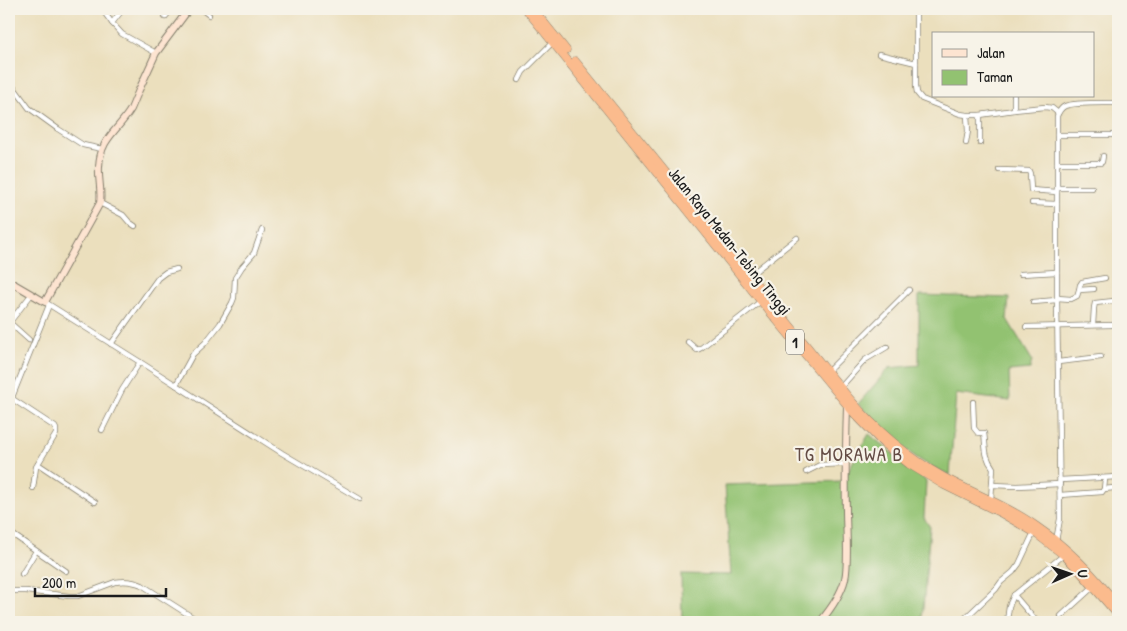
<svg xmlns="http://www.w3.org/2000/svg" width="1127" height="631" font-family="'Patrick Hand',sans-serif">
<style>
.green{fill:#92c271;stroke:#576f46}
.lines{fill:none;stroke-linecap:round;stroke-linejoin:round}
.street-casing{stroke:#847e6c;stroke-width:6}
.secondary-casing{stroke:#847e6c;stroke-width:8}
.highway-casing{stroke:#847e6c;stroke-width:9}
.street{stroke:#fff;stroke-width:4.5}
.secondary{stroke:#fde4d1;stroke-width:6}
.highway{stroke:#fbbb8d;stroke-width:8}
.labels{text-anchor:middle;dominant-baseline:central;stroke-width:4.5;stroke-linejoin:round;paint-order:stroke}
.shield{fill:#f7f3e8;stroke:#5e5c59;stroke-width:1}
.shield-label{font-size:15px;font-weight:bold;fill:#1c1c1c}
.street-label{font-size:16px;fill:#1c1c1c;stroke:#f7f3e8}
.quarter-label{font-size:19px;letter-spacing:1px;fill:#644c45;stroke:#f7f3e8}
</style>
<rect width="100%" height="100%" fill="#f7f3e8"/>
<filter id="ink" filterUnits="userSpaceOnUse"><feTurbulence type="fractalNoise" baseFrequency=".02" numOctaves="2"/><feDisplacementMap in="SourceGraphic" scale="10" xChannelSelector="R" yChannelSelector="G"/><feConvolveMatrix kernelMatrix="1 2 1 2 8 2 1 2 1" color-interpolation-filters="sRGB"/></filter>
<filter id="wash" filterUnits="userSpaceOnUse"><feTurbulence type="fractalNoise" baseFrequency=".0096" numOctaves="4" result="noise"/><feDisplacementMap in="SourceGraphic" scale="20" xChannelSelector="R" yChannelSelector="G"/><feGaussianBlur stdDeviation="1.12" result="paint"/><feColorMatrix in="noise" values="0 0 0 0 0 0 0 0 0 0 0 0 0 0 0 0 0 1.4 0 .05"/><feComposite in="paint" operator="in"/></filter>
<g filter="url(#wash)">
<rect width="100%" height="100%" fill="#ebdfbd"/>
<g class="green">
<path d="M 919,295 L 1009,298 L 1007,319 L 1032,360 L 1030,369 L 1009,371 L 1010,401 L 956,394 L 950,475 C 942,471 933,468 925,463 C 900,448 878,425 858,404 L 889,368 L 919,365 Z"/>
<polygon points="869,434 926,481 924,518 930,527 922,620 917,620 917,622 682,622 681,574 731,575 725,485 842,481"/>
</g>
</g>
<g filter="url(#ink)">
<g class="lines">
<g class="street-casing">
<g id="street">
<polyline points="103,9 104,12 112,23"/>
<polyline points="123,9 112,23 122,34 156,53"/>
<polyline points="201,9 209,15"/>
<polyline points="916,9 916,86 917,93 922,99 960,114 967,115 980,115 1014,110 1045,107 1052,108 1058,113"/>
<polyline points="165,17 172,9"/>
<polyline points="879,54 916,63"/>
<polyline points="519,80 523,72 553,42"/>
<polyline points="15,89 29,108 58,129 83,145 102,149"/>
<polyline points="1014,96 1014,110"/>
<polyline points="980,115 980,143"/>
<polyline points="1057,135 1118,135"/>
<polyline points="966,143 968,131 967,115"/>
<polyline points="1057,163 1100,163 1102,162 1103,156"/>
<polyline points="999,170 1029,171 1030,174 1031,190 1057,192"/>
<polyline points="1057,188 1092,188"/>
<polyline points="100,203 123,215 129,222 135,226"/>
<polyline points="1032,203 1057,204"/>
<polyline points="1021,274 1057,272"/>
<polyline points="749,276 797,238"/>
<polyline points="1079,290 1080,285 1082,282 1105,278"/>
<polyline points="1057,298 1071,299 1077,296 1079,290 1094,289"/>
<polyline points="45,302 140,362 282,453 360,499"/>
<polyline points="1033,302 1057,300"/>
<polyline points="9,322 29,340"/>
<polyline points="9,323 31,295"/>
<polyline points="1093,325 1094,308 1095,303 1114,301"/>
<polyline points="1026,327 1112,325"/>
<polyline points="688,342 697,350 701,348 761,301"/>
<polyline points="111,344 158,278 166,272 177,269"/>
<polyline points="1058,362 1101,357"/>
<polyline points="827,372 909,290"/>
<polyline points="176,385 193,354 205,343 220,324 232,303 234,298 235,278 242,267 254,253 262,230"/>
<polyline points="840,388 865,360 887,347"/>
<polyline points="11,398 55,427 56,429 56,434 36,467 33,488"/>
<path d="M 973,402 L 974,428 L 978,433 L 984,433 C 986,447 984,456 993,468 L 991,500"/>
<polyline points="9,405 49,305"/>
<polyline points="102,430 122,390 140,362"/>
<polyline points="38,464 95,502"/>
<polyline points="806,472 820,465 845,464"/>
<polyline points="1060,480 1118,477"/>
<polyline points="992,485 1017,486 1060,484"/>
<polyline points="1104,489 1114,488"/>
<polyline points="1060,495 1102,492 1104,489 1105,479"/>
<polyline points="9,532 66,571"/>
<path d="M 1056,541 L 1060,519 L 1057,300 L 1057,116 C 1059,111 1061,108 1065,106 C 1074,102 1106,103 1118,103"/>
<polyline points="22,574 36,551"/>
<path d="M 9,591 L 26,591 L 69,596 L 78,596 L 115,582 C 126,580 133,581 142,585 L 200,622"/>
<polyline points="1014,595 1037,622"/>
<polyline points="1061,616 1094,586"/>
<polyline points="961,622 996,589 1001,582 1013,572 1019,564 1034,532"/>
<polyline points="1007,622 1009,606 1014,595 1065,554"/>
<polyline points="1115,622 1118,620"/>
</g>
</g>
<g class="secondary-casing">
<g id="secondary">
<path d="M 9,281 L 45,302 L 100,203 C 102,191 98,179 99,167 C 100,138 118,131 131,109 L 139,90 L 156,53 L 189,9"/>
<path d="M 820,622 C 830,610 841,595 845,579 C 849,561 846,530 846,510 C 845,475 846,441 847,406"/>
</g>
</g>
<g class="highway-casing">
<g id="highway">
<polyline points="526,9 761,301 854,413 884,444 909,464 944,485 1003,514 1034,532 1064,555 1078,569 1118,615"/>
<polyline points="533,9 566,50"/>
<path d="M 575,61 L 848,397 C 875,429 906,456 943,477 C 974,494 1008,506 1037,527 C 1068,548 1095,576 1118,606"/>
</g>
</g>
<use href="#street" class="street"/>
<use href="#secondary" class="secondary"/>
<use href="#highway" class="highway"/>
</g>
</g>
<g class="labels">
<rect class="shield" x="786" y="329.5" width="18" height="25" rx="4"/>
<g class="shield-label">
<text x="795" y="342">1</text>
</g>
<g class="street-label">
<text transform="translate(730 241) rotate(51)">Jalan Raya Medan-Tebing Tinggi</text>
</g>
<g class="quarter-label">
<text x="849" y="454">TG MORAWA B</text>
</g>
</g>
<rect width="1127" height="631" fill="none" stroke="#f7f3e8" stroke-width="30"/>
<rect x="932" y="32" width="162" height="65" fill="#f7f3e8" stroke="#9f9d96"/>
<rect x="942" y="49" width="25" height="8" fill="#fde4d1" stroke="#9f9d96"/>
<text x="977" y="58" font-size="15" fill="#1c1c1c">Jalan</text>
<rect x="942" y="70" width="25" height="15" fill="#92c271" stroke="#9f9d96"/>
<text x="977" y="82" font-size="15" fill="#1c1c1c">Taman</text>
<g transform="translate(1070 574) rotate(88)" stroke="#f7f3e8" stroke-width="4" paint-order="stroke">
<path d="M0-4L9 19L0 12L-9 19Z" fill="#1c1c1c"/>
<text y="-8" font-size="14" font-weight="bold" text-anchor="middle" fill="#1c1c1c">U</text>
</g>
<path d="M35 588v8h131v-8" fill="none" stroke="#1c1c1c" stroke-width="2.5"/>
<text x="42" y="588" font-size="15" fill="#1c1c1c" stroke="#f7f3e8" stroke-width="4" paint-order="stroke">200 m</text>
</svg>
